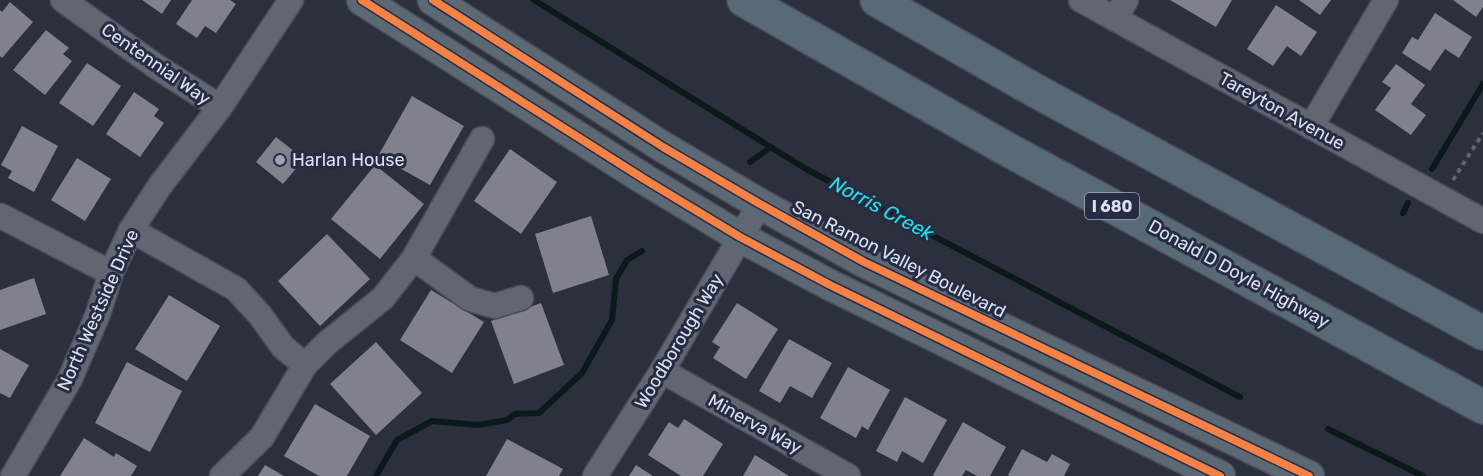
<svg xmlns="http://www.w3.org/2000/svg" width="1483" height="476" font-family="Rubik,sans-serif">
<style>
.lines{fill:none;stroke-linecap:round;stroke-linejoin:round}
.stream{stroke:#0b191a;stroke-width:6}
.building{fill:#7f828d}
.minor-casing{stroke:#494d58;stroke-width:27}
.major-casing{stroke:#494d58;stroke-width:33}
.highway-casing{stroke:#494d58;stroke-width:36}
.path{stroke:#62656d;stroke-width:4;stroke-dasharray:4.5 4.5;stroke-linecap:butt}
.minor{stroke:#626670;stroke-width:24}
.major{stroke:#5c6873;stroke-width:30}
.highway{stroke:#576a76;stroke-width:33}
.cycleway-casing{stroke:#252c43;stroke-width:11}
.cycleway{stroke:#f48246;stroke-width:8}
.poi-dot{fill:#9ea2b0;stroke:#252c43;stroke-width:2}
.labels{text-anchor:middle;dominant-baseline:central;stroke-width:6;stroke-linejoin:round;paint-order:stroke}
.shield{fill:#252c43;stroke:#a4aabb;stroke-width:1.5}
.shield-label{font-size:16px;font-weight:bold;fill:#dbe0ef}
.street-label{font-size:18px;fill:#dbe0ef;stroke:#252c43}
.poi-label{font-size:18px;fill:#dbe0ef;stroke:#252c43;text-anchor:start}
.water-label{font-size:20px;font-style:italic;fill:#2ae0e1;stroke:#252c43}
</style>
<rect width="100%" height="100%" fill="#2c303c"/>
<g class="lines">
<g class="stream">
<polyline points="534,0 806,169 1240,397"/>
<polyline points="750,162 771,147"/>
<polyline points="1432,169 1483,84"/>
<polyline points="1403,213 1408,203"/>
<polyline points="1328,429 1423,476"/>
<polyline points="376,476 397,440 432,421 478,425 507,420 515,414 539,413 582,373 612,320 616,279 627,260 642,251"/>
</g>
</g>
<g class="building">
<polygon points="142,0 171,0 162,14"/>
<polygon points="192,0 230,0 236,4 216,33 205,26 197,38 176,24"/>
<polygon points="1170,0 1232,0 1216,27"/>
<polygon points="1299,0 1331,0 1320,15"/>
<polygon points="1453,0 1483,0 1483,7 1476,17"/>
<polygon points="10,2 33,22 2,58 0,56 0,10 2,12"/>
<polygon points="1276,5 1317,32 1301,56 1287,46 1273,66 1247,49"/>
<polygon points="1435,13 1472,37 1459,58 1445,49 1430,71 1402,53 1412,37 1418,40"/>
<polygon points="46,30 69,48 63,54 72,61 45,95 13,70"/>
<polygon points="87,63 121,86 93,126 59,103"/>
<polygon points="1396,64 1425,85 1411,104 1426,115 1411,135 1375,110 1391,88 1382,82"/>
<polygon points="134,92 159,109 154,116 164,123 140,157 106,134"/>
<polygon points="412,96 464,126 430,185 378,156"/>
<polygon points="22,126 58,146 34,192 8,178 12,171 1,165"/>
<polygon points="276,137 304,159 283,184 256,162"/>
<polygon points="510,149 557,182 521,234 474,201"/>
<polygon points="77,158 111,179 85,221 51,200"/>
<polygon points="375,165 424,204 380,259 331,219"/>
<polygon points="591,216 609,275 553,293 535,234"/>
<polygon points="327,234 370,279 320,326 278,281"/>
<polygon points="34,278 46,314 0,330 0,290"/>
<polygon points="431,290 484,322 452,373 400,340"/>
<polygon points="169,295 220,326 187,381 135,349"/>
<polygon points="541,303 564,365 514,384 491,321"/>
<polygon points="737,303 778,329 746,379 713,358 720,347 712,342"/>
<polygon points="789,339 832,363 812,398 790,386 780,403 759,391"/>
<polygon points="376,342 422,393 376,435 330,384"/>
<polygon points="0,349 29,365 10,398 0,393"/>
<polygon points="127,362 182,391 150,452 95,423"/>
<polygon points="848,367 890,390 868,430 862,426 856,438 820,418"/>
<polygon points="905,397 947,420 923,463 902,451 897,462 876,451"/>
<polygon points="315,404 370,436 347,476 319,476 284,456"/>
<polygon points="684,419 723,444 703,476 681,476 648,455 669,422 678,428"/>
<polygon points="963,422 1006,447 990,476 977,476 966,470 962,476 935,476 933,475"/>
<polygon points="84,438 114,457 116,453 137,466 131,476 60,476"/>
<polygon points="507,439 563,469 559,476 486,476"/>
<polygon points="1022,449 1047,462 1052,454 1070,464 1064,476 1010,476 1008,475"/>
<polygon points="755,455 789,476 743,476"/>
<polygon points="265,465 284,476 258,476"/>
<polygon points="636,465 653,476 629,476"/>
</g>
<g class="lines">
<g class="minor-casing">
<g id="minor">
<polyline points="63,0 157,67 220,107"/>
<polyline points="1081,0 1483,221"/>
<polyline points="1115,19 1126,0"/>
<polyline points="1311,127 1386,0"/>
<polyline points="1,216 111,273"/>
<polyline points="131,230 236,289 260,315 283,347 305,365"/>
<polyline points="414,258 470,299 495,306 521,298"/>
<polyline points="662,371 848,476"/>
<polyline points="13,476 70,379 98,314 111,273 131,230 159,187 220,107 291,0"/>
<polyline points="222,476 262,437 305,365 327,343 383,298 414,258 482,139"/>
<polyline points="595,476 662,371 760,204"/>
</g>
</g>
<g class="major-casing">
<g id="major">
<polyline points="362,0 644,179 740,237 830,285 1220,476"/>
<polyline points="433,0 663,147 760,204 864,262 1309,476"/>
</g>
</g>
<g class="highway-casing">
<g id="highway">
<polyline points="744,0 1005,148 1483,407"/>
<polyline points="877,0 1036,91 1483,333"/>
</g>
</g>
<polyline class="path" points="1453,180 1483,133"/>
<use href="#minor" class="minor"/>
<use href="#major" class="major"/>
<use href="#highway" class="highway"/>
<g class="cycleway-casing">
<g id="cycleway">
<polyline points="362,0 644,179 740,237 830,285 1220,476"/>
<polyline points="433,0 663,147 760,204 864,262 1309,476"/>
</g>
</g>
<use href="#cycleway" class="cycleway"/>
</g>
<circle class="poi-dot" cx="280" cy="160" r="6"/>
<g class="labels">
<rect class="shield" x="1085" y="193" width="54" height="26" rx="4.5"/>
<g class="shield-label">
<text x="1112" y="206">I 680</text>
</g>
<g class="street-label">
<text transform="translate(156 64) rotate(35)">Centennial Way</text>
<text transform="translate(1282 111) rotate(29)">Tareyton Avenue</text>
<text transform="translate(899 259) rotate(27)">San Ramon Valley Boulevard</text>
<text transform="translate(1239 274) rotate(29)">Donald D Doyle Highway</text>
<text transform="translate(98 310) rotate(-66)">North Westside Drive</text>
<text transform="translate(679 341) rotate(-59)">Woodborough Way</text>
<text transform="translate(755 424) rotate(29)">Minerva Way</text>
</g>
<g class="poi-label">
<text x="292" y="160">Harlan House</text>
</g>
<g class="water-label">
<text transform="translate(882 208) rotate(28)">Norris Creek</text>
</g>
</g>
</svg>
